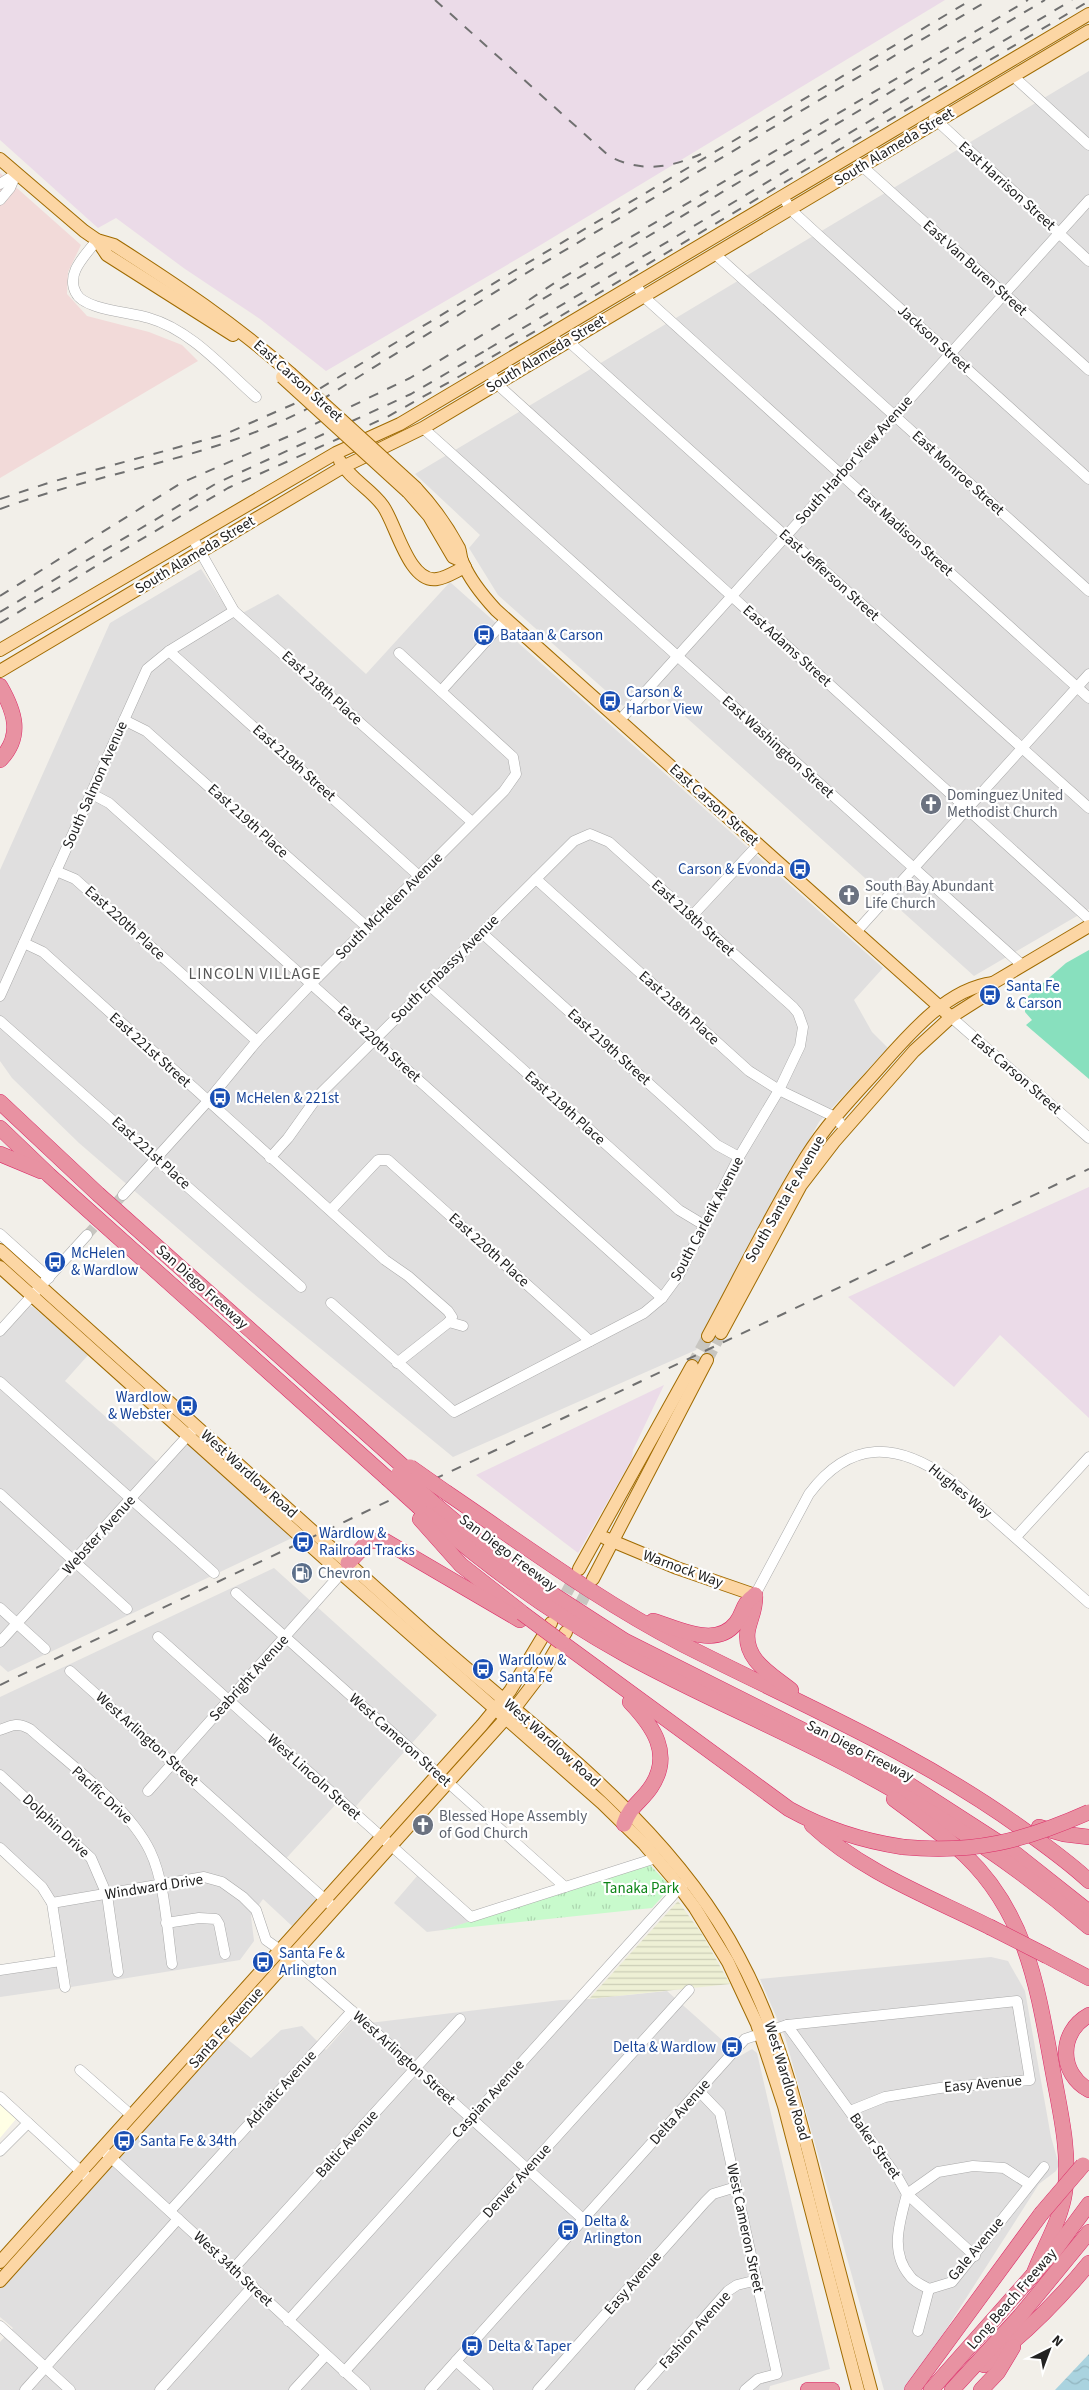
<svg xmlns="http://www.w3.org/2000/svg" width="1089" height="2390" font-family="'Source Sans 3',sans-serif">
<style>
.residential{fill:#e0dfdf}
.commercial{fill:#f2dad9}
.industrial{fill:#ebdbe8}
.education{fill:#ffffe5}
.farmland{fill:url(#farmland-rules)}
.park{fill:url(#park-tufts)}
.pitch{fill:#88e0be}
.water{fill:url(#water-waves)}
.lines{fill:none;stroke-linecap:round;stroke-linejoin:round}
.minor-tunnel{stroke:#c8c6c1;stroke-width:10;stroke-dasharray:10 5;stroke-linecap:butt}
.major-tunnel{stroke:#c8c6c1;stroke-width:12;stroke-dasharray:12 6;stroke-linecap:butt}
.minor-casing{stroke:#a9a9a9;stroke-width:11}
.major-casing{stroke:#a06b00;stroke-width:14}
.highway-casing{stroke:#dc2a67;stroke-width:16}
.minor{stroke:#fff;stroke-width:10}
.major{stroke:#fcd6a4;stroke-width:12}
.highway{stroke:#e892a2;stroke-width:15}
.rail{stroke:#707070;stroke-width:2;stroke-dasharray:10 10;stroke-linecap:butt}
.major-bridge-casing{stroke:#a06b00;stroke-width:14;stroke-linecap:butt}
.highway-bridge-casing{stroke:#dc2a67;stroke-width:16;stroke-linecap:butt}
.major-bridge{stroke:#fcd6a4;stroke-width:12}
.highway-bridge{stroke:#e892a2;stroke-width:15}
.labels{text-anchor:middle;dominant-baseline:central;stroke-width:4.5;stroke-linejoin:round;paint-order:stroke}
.street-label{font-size:15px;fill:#222;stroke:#fff}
.transit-label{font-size:15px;fill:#164399;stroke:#fff;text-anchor:start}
.worship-label{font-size:15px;fill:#5b616d;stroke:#fff;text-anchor:start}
.service-label{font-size:15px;fill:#4e5e75;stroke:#fff;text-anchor:start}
.park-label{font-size:15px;fill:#0c8416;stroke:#fff}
.neighbourhood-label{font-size:16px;letter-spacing:1px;fill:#555;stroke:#fff}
</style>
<defs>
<pattern id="farmland-rules" width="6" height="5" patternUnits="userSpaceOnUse" patternTransform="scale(1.25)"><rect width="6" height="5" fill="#eef0d5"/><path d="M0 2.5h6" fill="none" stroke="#ccceb7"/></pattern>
<pattern id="park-tufts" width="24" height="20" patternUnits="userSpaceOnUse" patternTransform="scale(1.25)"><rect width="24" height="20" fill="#c8facc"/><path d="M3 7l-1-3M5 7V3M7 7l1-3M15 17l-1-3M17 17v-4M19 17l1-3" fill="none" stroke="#acd6af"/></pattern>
<pattern id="water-waves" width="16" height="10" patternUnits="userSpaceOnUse" patternTransform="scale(1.25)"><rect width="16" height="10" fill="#aad3df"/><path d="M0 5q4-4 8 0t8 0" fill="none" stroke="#92b5bf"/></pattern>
</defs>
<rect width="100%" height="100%" fill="#f2efe9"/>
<g class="residential">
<polygon points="1089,71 1089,909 974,976 648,683 623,706 498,595 469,548 480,535 415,474"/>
<polygon points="201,569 233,618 278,594 366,674 450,582 883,968 854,1000 872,1032 888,1048 819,1122 696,1350 453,1457 248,1289 79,1143 12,1078 0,1061 0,870 110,623"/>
<polygon points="30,1306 33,1307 89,1354 65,1381 157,1462 180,1437 292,1538 8,1672 0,1665 0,1322 9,1329"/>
<polygon points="274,1568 437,1715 349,1814 337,1803 281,1864 316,1896 316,1900 292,1926 263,1899 251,1916 254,1941 240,1960 71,1987 56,1907 48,1908 43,1896 34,1885 0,1855 0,1697"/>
<polygon points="418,1875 473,1921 443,1930 427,1932 394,1903"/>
<polygon points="991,1957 1008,1961 1025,1991 1051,2137 1059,2165 1056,2171 1039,2184 917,2375 905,2390 884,2390 785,2037 760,1979"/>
<polygon points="57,1963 63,1988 0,1997 0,1972"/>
<polygon points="667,1991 740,2056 752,2049 757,2053 830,2369 770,2386 769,2390 0,2390 0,2342 13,2328 0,2317 0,2288 227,2039 251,2058 281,2030 302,2026 326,2050 354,2018 361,2024 561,2000 589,1999"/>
</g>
<polygon class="commercial" points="0,173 81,245 68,272 67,294 87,316 149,332 182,345 198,361 0,478"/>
<g class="industrial">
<polygon points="0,0 945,0 529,252 326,371 260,319 185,269 116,218 98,228 0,140"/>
<polygon points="1089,1187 1089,1418 1000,1335 954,1387 848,1297"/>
<polygon points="664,1385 633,1450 632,1459 578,1553 476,1475"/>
</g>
<polygon class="education" points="0,2105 16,2119 0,2138"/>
<polygon class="farmland" points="678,1901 702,1934 730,1984 589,1999"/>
<polygon class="park" points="649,1864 671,1887 652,1908 443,1930"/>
<polygon class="pitch" points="1089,950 1089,1079 1026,1025 1032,1020 1025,1012 1025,999 1066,963"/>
<polygon class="water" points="1089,2354 1089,2390 1055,2390"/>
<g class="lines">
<polyline class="minor-tunnel" points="87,1235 123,1195"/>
<g class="major-tunnel">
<polyline points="707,1360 721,1333"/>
<polyline points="692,1366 708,1336"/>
<polyline points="558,1609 578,1571"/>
<polyline points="573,1619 592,1581"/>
</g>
<g class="minor-casing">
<g id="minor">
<polyline points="1013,76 1089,145"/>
<polyline points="934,118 1089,261"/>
<polyline points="862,166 1089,370"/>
<polyline points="0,184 16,174"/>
<polyline points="783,196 790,209 815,232 1089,479"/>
<polyline points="0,200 10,188 16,174"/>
<path d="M 97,240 C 86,255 65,273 76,293 C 84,310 131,312 149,318 C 191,330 224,369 256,397"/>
<polyline points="715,254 1089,591"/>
<polyline points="635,283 643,296 1089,698"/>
<polyline points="568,341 1089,808"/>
<polyline points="489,370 497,384 1089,919"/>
<polyline points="423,428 1022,965"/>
<polyline points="192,537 234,611 472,822"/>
<polyline points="169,651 419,876"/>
<polyline points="441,691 506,619"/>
<polyline points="124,720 146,731 368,928"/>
<polyline points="620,720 1089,200"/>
<polyline points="92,794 109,803 662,1298"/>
<polyline points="56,871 75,879 257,1041"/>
<polyline points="536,879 749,1071 779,1090 835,1117 845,1129"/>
<polyline points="691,917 758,845"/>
<polyline points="856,932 1089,674"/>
<polyline points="482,933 717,1145 739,1157"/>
<polyline points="24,943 43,952 385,1260 408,1276 448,1311 452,1317 449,1322"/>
<polyline points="429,985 679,1210 704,1225"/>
<polyline points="0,996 147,669 169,651 234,611"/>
<polyline points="951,1017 1089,1138"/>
<polyline points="0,1021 301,1287"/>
<polyline points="270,1158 288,1138 318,1096 574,841 590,834 609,842 793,1007 798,1013 803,1027 800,1046 779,1090 739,1157 679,1275 662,1298 644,1313 454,1412 331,1303"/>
<polyline points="123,1195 207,1102 257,1041 311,984 504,791 516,774 513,757 399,653"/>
<polyline points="331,1210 378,1160 388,1160 590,1341"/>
<polyline points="0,1234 49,1278"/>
<polyline points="449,1322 463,1326"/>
<polyline points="0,1331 87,1235"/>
<polyline points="397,1363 449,1322"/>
<polyline points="0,1382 214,1573"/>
<polyline points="0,1494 127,1609"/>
<polyline points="1016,1537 1089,1457"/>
<polyline points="236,1593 565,1887"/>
<path d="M 755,1595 L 809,1494 C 850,1439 897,1442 949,1479 L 1089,1603"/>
<polyline points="0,1608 45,1649"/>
<polyline points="158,1637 471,1917 656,1858"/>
<polyline points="0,1642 193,1430"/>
<polyline points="70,1671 330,1904"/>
<path d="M 0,1730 C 12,1725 18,1722 30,1729 C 67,1762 129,1807 150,1851 C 165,1882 167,1929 172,1964"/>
<polyline points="0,1775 91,1858 107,1895 118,1972"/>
<polyline points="148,1791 345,1569"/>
<polyline points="0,1848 42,1887 52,1903 65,1987"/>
<polyline points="52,1903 204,1877 222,1882 243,1897 256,1910 266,1940 290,1957 352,2011 584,2220"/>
<polyline points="166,1923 199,1918 216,1919 219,1924 225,1954"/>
<polyline points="0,1970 61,1961"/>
<polyline points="787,2025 898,2178 907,2194 975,2256"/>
<polyline points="80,2070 131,2115"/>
<polyline points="699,2091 720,2113 777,2374 758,2379 745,2390"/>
<polyline points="0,2097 86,2176"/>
<polyline points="0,2151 28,2123"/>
<polyline points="106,2153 365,2390"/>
<polyline points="170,2211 352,2011"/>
<polyline points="234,2268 460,2019"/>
<path d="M 929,2289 C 924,2286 914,2282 910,2276 C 889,2252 900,2221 907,2194 L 938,2172 L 973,2166 L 1004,2168 L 1029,2184"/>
<polyline points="929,2289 952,2282 1044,2167"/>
<polyline points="288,2321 683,1884"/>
<polyline points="0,2326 70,2390"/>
<polyline points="918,2331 929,2289"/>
<polyline points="456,2361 488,2390"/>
<polyline points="344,2372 689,1990"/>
<polyline points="25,2390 178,2219"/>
<polyline points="160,2390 253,2286"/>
<polyline points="294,2390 326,2355"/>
<polyline points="430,2390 745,2039 787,2025 1017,2001 1030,2080 940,2088 885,2097 850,2111"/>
<polyline points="538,2390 705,2202 713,2194 736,2187"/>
<polyline points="640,2390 728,2291 737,2285 757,2280"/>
</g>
</g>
<g class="major-casing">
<g id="major">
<path d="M 0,159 L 84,231 L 97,240 L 114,245 C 175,284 235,324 290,373"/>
<polyline points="97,240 107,255 233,335"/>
<path d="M 340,461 C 350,479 371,489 383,506 C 396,524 409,584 437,579 C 446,578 456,571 465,567"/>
<path d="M 416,488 C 433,506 447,526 459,548 C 461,553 460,558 463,563 C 470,580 484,597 496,610 L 951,1017"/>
<polyline points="408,492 429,516 453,557 462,561"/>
<polyline points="0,650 336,453 400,424 1089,14"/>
<polyline points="0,671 343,467 423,428 1089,31"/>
<path d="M 0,1250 C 142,1378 284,1505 426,1633 C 537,1732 668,1822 739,1957 C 778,2029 798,2110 818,2189 C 835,2256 853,2323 871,2390"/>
<polyline points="0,1267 342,1574 602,1803 644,1844 672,1877 695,1908 728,1962 757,2024 784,2106 858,2390"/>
<polyline points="721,1333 801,1185 834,1142 914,1051 951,1017 984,996 993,983 1089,926"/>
<path d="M 708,1336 C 740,1277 770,1215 806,1157 C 824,1128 847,1103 870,1078 C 902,1043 943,989 993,983"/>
<polyline points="605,1538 677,1568 755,1595"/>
<polyline points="579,1569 692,1366"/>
<polyline points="593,1579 707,1360"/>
<polyline points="0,2262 482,1725 510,1691 551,1623"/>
<polyline points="0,2281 514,1709 543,1671 566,1632"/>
</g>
</g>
<g class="highway-casing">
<g id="highway">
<path d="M 0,686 C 15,712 23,736 0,760"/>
<polyline points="0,1102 98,1194 406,1469"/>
<polyline points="0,1128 49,1175 387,1478"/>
<polyline points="0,1154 41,1171"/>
<path d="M 447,1493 C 524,1545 599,1601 682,1644 C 798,1703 918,1753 1024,1830 C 1046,1846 1069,1862 1089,1881"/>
<polyline points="431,1501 485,1547 526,1577 625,1641 902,1780 1012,1851 1089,1912"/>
<path d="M 419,1507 C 482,1563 552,1614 626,1655 C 697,1694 772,1725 844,1763 C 932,1809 1014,1863 1089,1927"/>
<polyline points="420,1519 461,1565 521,1612"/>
<polyline points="348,1563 369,1541 385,1541 520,1620"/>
<path d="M 755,1595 C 756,1608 751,1616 748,1629 C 742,1659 771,1674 791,1690"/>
<path d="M 653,1621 C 678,1628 716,1649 736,1623 C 745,1611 741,1605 755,1595"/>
<path d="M 561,1642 L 789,1809 C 825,1829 863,1841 903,1847"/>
<path d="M 894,1799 C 918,1817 943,1834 965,1855 C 1028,1915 1038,1991 1053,2072 C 1060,2111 1070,2151 1065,2191 C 1061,2221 1043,2248 1033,2276"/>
<path d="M 624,1824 C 630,1806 641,1802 651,1787 C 673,1754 653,1726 630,1702"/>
<path d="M 812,1825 C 861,1871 930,1897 990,1927"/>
<polyline points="1039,1827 1064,1834 1089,1837"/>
<polyline points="1047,1956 1089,1978"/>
<path d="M 1089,2015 C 1058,2032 1059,2074 1089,2090"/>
<path d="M 984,2365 C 1024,2335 1058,2301 1089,2263"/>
<polyline points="808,2390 832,2390"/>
<polyline points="912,2390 1041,2214"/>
<polyline points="931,2390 1055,2250 1089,2204"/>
<polyline points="952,2390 1020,2316 1089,2232"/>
<polyline points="981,2390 998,2372 1013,2347"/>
</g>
</g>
<use href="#minor" class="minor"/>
<use href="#major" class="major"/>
<use href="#highway" class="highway"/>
<g class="rail">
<path d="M 435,0 L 609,156 C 641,173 670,168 701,154"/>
<polyline points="529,300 559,280 1028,0"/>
<polyline points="488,349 1072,0"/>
<polyline points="0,499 51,482 223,435 296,403 514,271 971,0"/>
<path d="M 0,509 C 101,472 209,459 305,410 L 518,278 L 989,0"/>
<polyline points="0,596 181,483 296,433 410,378 1045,0"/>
<polyline points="0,612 217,483 411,394 488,349"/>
<polyline points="0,623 228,488 387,417 460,376 1089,1"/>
<polyline points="0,1685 1089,1169"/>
</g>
<g class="major-bridge-casing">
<g id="major-bridge">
<polyline points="290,373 416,488"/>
<polyline points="282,377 408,492"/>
</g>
</g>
<g class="highway-bridge-casing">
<g id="highway-bridge">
<polyline points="410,1467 447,1493"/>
<polyline points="399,1473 431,1501"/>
<polyline points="387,1478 419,1507"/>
<polyline points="522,1613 561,1642"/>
<path d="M 903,1847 C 974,1854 1024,1841 1089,1812"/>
<polyline points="990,1927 1047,1956"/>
<polyline points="1041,2214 1083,2165"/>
</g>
</g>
<use href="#major-bridge" class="major-bridge"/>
<use href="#highway-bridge" class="highway-bridge"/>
</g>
<defs>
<g id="bus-disc" transform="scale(1.125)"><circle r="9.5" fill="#1a4fb4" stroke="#fff"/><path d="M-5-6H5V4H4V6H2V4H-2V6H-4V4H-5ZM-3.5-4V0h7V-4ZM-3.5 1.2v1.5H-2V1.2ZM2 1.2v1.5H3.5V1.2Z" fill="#fff"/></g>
<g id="church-disc" transform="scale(1.125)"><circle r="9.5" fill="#6b7280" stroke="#fff"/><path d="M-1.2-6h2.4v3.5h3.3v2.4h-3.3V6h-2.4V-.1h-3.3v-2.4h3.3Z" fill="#fff"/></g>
<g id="fuel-disc" transform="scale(1.125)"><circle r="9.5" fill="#5c6f8a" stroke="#fff"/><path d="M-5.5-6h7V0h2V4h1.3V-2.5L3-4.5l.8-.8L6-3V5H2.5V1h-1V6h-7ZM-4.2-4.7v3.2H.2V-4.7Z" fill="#fff"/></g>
</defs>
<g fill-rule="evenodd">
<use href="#bus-disc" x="484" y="635"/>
<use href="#bus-disc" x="610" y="701"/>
<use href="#church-disc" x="931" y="804"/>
<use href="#bus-disc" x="800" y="869"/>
<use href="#church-disc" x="849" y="895"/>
<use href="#bus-disc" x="990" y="995"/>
<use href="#bus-disc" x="220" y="1098"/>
<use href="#bus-disc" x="55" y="1262"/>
<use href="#bus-disc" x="187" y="1406"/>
<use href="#bus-disc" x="303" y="1542"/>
<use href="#fuel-disc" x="302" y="1573"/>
<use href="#bus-disc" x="483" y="1669"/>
<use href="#church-disc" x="423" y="1825"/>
<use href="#bus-disc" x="263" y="1962"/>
<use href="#bus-disc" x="732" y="2047"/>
<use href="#bus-disc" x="124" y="2141"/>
<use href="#bus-disc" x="568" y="2230"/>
<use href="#bus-disc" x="472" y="2346"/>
</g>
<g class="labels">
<g class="street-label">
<text transform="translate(894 147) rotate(-31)">South Alameda Street</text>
<text transform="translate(1007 186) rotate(42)">East Harrison Street</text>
<text transform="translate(975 268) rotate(42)">East Van Buren Street</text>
<text transform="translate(934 339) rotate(42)">Jackson Street</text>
<text transform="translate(546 354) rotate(-31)">South Alameda Street</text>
<text transform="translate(298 381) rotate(42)">East Carson Street</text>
<text transform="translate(854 460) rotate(-48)">South Harbor View Avenue</text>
<text transform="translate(958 473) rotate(42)">East Monroe Street</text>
<text transform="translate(905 532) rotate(42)">East Madison Street</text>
<text transform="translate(195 555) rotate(-31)">South Alameda Street</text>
<text transform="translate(829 575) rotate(42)">East Jefferson Street</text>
<text transform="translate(787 646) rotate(42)">East Adams Street</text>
<text transform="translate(322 688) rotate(42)">East 218th Place</text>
<text transform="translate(778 747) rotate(42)">East Washington Street</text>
<text transform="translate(294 763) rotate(42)">East 219th Street</text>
<text transform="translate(95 785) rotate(-66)">South Salmon Avenue</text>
<text transform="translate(714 805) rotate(42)">East Carson Street</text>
<text transform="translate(248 821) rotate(42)">East 219th Place</text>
<text transform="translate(389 906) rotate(-45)">South McHelen Avenue</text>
<text transform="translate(693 918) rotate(42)">East 218th Street</text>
<text transform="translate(125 923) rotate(42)">East 220th Place</text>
<text transform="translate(445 969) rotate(-45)">South Embassy Avenue</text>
<text transform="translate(679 1008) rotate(42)">East 218th Place</text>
<text transform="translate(379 1044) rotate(42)">East 220th Street</text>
<text transform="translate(609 1047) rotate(42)">East 219th Street</text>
<text transform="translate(150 1050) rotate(42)">East 221st Street</text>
<text transform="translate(1016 1074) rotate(41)">East Carson Street</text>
<text transform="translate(565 1108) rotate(42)">East 219th Place</text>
<text transform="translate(151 1153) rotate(42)">East 221st Place</text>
<text transform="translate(785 1199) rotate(-60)">South Santa Fe Avenue</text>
<text transform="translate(707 1219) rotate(-62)">South Carlerik Avenue</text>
<text transform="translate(489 1250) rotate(42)">East 220th Place</text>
<text transform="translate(202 1287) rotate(42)">San Diego Freeway</text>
<text transform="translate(249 1474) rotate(42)">West Wardlow Road</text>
<text transform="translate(960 1491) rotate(39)">Hughes Way</text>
<text transform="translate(99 1535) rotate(-48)">Webster Avenue</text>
<text transform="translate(508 1553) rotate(37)">San Diego Freeway</text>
<text transform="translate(683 1569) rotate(20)">Warnock Way</text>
<text transform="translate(249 1678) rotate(-48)">Seabright Avenue</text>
<text transform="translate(147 1739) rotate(42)">West Arlington Street</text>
<text transform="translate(400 1740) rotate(42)">West Cameron Street</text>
<text transform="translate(552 1743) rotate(42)">West Wardlow Road</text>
<text transform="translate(860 1751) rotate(27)">San Diego Freeway</text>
<text transform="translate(314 1777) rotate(42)">West Lincoln Street</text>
<text transform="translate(102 1795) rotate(43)">Pacific Drive</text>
<text transform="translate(56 1826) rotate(43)">Dolphin Drive</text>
<text transform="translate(154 1887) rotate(-9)">Windward Drive</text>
<text transform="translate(226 2028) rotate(-48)">Santa Fe Avenue</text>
<text transform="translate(404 2058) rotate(42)">West Arlington Street</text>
<text transform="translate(787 2081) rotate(73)">West Wardlow Road</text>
<text transform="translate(983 2084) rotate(-5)">Easy Avenue</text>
<text transform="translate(281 2089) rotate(-48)">Adriatic Avenue</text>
<text transform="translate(488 2099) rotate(-48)">Caspian Avenue</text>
<text transform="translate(680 2112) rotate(-48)">Delta Avenue</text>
<text transform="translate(347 2144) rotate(-48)">Baltic Avenue</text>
<text transform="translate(875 2146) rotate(55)">Baker Street</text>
<text transform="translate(517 2181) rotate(-48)">Denver Avenue</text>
<text transform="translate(745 2228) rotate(78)">West Cameron Street</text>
<text transform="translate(976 2249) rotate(-50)">Gale Avenue</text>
<text transform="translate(233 2269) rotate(43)">West 34th Street</text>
<text transform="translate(633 2283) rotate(-49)">Easy Avenue</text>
<text transform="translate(1012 2299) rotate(-49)">Long Beach Freeway</text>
<text transform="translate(695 2330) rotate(-48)">Fashion Avenue</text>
</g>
<g class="transit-label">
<text x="500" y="635">Bataan &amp; Carson</text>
<text x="626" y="692">Carson &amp;<tspan x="626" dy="17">Harbor View</tspan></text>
<text x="784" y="869" text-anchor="end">Carson &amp; Evonda</text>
<text x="1006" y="986">Santa Fe<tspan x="1006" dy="17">&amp; Carson</tspan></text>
<text x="236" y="1098">McHelen &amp; 221st</text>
<text x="71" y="1253">McHelen<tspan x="71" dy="17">&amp; Wardlow</tspan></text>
<text x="171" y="1397" text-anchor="end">Wardlow<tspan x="171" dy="17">&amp; Webster</tspan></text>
<text x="319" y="1533">Wardlow &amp;<tspan x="319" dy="17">Railroad Tracks</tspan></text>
<text x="499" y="1660">Wardlow &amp;<tspan x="499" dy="17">Santa Fe</tspan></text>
<text x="279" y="1953">Santa Fe &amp;<tspan x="279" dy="17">Arlington</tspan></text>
<text x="716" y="2047" text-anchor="end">Delta &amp; Wardlow</text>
<text x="140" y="2141">Santa Fe &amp; 34th</text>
<text x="584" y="2221">Delta &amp;<tspan x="584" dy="17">Arlington</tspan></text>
<text x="488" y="2346">Delta &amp; Taper</text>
</g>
<g class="worship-label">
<text x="947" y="795">Dominguez United<tspan x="947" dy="17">Methodist Church</tspan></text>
<text x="865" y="886">South Bay Abundant<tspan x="865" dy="17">Life Church</tspan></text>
<text x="439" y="1816">Blessed Hope Assembly<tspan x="439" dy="17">of God Church</tspan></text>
</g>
<g class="service-label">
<text x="318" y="1573">Chevron</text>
</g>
<g class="park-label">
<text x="641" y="1888">Tanaka Park</text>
</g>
<g class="neighbourhood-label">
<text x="255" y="974">LINCOLN VILLAGE</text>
</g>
</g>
<g transform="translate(1049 2350) rotate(42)" stroke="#ffffff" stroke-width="4" paint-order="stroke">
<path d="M0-4L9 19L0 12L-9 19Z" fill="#222222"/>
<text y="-8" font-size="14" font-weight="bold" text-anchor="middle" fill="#222222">N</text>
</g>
</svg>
